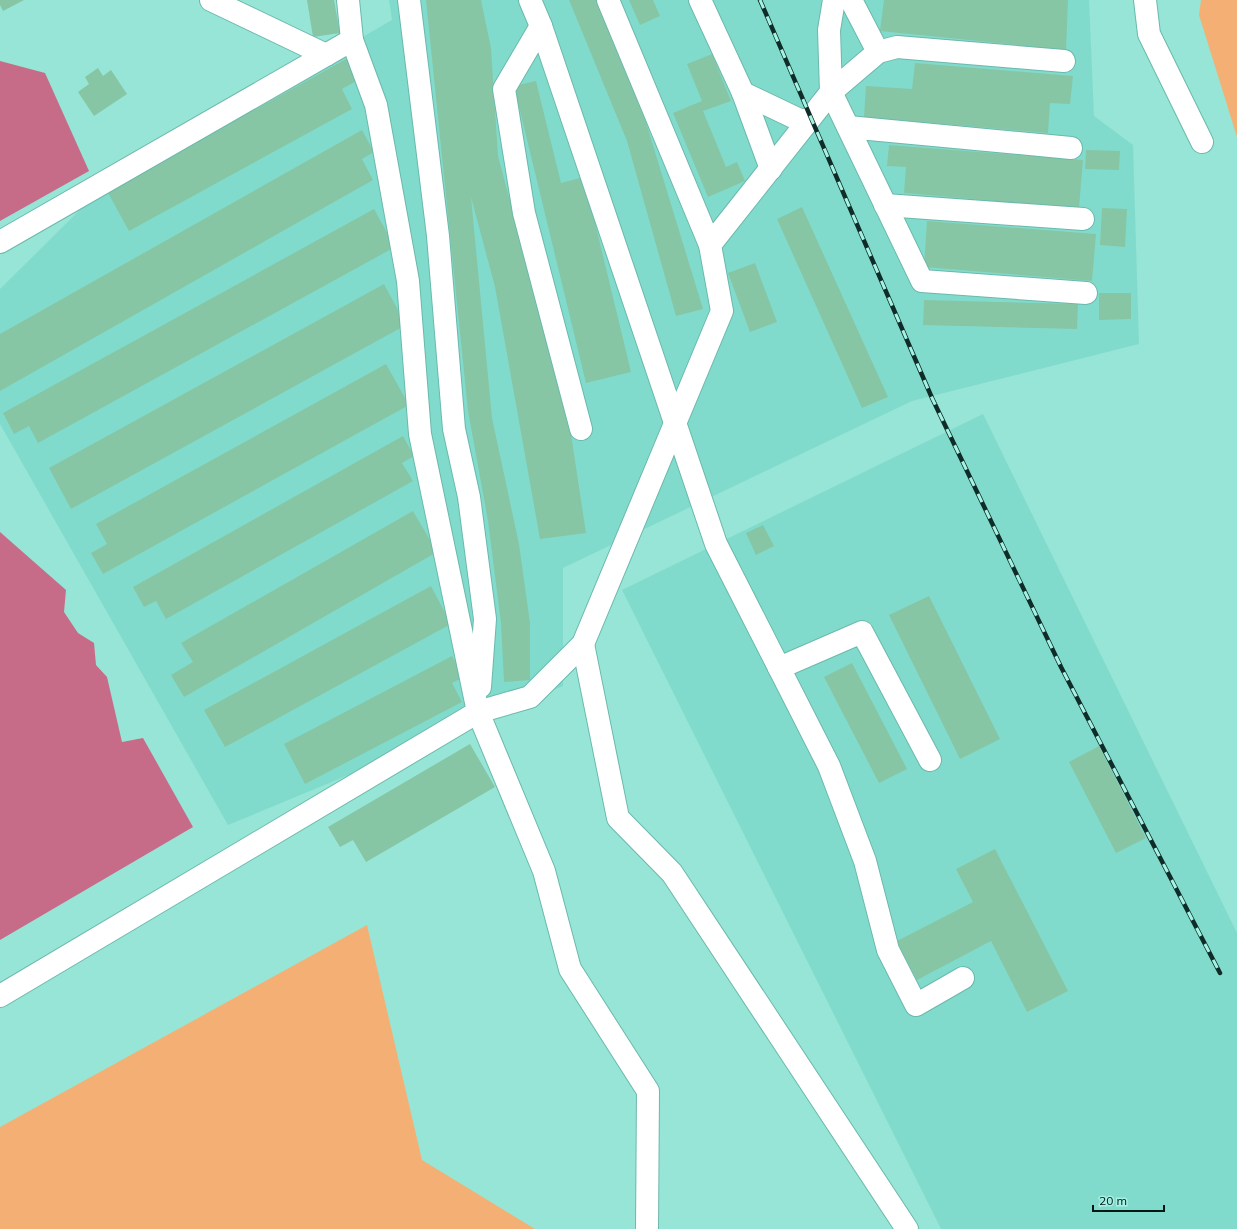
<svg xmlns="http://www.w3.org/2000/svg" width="1237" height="1229" font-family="Mulish,sans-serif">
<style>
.built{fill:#81dbcc}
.green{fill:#f4b074}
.water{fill:#c76c88}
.building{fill:#86c6a5}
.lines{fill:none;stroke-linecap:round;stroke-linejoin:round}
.minor-casing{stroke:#6bb9ac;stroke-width:24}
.minor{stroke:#fff;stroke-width:22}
.rail-casing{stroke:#102c28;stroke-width:4.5}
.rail{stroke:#a3f2e3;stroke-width:3;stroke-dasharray:9;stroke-linecap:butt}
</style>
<rect width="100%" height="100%" fill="#96e5d6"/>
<g class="built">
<polygon points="389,0 1089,0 1094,116 1133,145 1139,344 912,401 563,568 563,686 228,825 0,424 0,289 102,188 392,20"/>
<polygon points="983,414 1237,933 1237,1229 941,1229 622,590"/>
</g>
<g class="green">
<polygon points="1201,0 1237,0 1237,137 1199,15"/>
<polygon points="367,925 422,1160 535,1229 0,1229 0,1127"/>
</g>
<g class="water">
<polygon points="0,61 45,73 89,171 0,221"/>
<polygon points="0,532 66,590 64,612 78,633 94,643 96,665 107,677 122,742 143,738 193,827 0,940"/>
</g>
<g class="building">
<polygon points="0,0 24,0 3,11 0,5"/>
<polygon points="307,0 334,0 340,33 313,37"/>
<polygon points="426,0 481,0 491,48 498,156 569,421 586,533 540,539 495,287 471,197 492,418 519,544 530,623 530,680 504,682 501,623 488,521 468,411"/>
<polygon points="569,0 599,0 641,106 703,309 676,316 627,141"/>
<polygon points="629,0 653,0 660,16 640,25"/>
<polygon points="884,0 1068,0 1066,50 880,31"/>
<polygon points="712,54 731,101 703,111 726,167 737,162 745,181 708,197 673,113 702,101 687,64"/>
<polygon points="348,58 360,79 342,89 352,109 129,231 107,191"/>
<polygon points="915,63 1073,76 1070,104 1050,103 1048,133 864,117 866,86 912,89"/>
<polygon points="98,68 103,76 111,70 127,94 94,116 78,92 89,84 85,77"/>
<polygon points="536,81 561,183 584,177 631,372 586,383 514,86"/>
<polygon points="362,130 374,152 362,159 373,180 0,391 0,334"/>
<polygon points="889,145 1083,160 1079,208 904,193 906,167 887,166"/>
<polygon points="1086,150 1120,151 1119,170 1085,169"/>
<polygon points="802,207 888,397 862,408 777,219"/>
<polygon points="1102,208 1127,209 1125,247 1100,245"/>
<polygon points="374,209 395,247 38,443 29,426 14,434 3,413"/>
<polygon points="927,221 1096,234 1092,281 924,267"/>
<polygon points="755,263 777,322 750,332 728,273"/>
<polygon points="384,284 406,325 71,509 49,468"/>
<polygon points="1099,293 1131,293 1131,319 1099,320"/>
<polygon points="924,300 1078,304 1077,329 923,325"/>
<polygon points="386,364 409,405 103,574 91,553 107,544 96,524"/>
<polygon points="403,436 414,456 402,463 413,481 166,619 156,601 144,607 133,587"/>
<polygon points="413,511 437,552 184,697 171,675 193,662 181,643"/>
<polygon points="763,525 774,546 756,555 746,533"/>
<polygon points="431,586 451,624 225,747 204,710"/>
<polygon points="929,596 1000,739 960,759 889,615"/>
<polygon points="452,656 464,677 452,683 462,702 305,784 284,744"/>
<polygon points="852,663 907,769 879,783 824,677"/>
<polygon points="470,744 495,787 366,862 353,840 340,847 328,827"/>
<polygon points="1099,746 1146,838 1116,853 1069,762"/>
<polygon points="995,849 1068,991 1027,1012 991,941 917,980 897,941 973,902 956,869"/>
</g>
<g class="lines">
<g class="minor-casing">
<g id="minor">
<polyline points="211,0 326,55"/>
<polyline points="409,0 438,236 454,429 469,497 485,619 480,687"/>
<polyline points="530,0 541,26 716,544 829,766 865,861 888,950 916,1005 963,978"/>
<polyline points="608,0 710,245"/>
<polyline points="700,0 743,93 771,169"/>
<polyline points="851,0 878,52"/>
<polyline points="1145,0 1149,34 1202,142"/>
<polyline points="541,26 504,89 524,213 581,429"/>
<polyline points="1064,61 897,47 878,52 831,92 922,281 1086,293"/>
<polyline points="743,93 806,123"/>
<polyline points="848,127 1071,148"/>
<polyline points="885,205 1083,219"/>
<polyline points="0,242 352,40"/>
<polyline points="583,644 618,818 672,873 907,1229"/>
<polyline points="779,668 862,632 930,760"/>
<polyline points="0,996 478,712 420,434 408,281 376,105 352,40 348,0"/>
<polyline points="647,1229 648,1091 570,969 544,871 478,712 530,697 583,644 722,311 710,245 831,92 829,30 834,0"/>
</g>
</g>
<use href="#minor" class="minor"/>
<g class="rail-casing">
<polyline id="rail" points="760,0 932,398 1061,667 1220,973"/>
</g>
<use href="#rail" class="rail"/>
</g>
<path d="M1093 1205v6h71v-6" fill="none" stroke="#011714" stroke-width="2"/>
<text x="1099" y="1205" font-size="12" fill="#011714" stroke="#a3f2e3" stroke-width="3" paint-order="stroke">20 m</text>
</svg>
